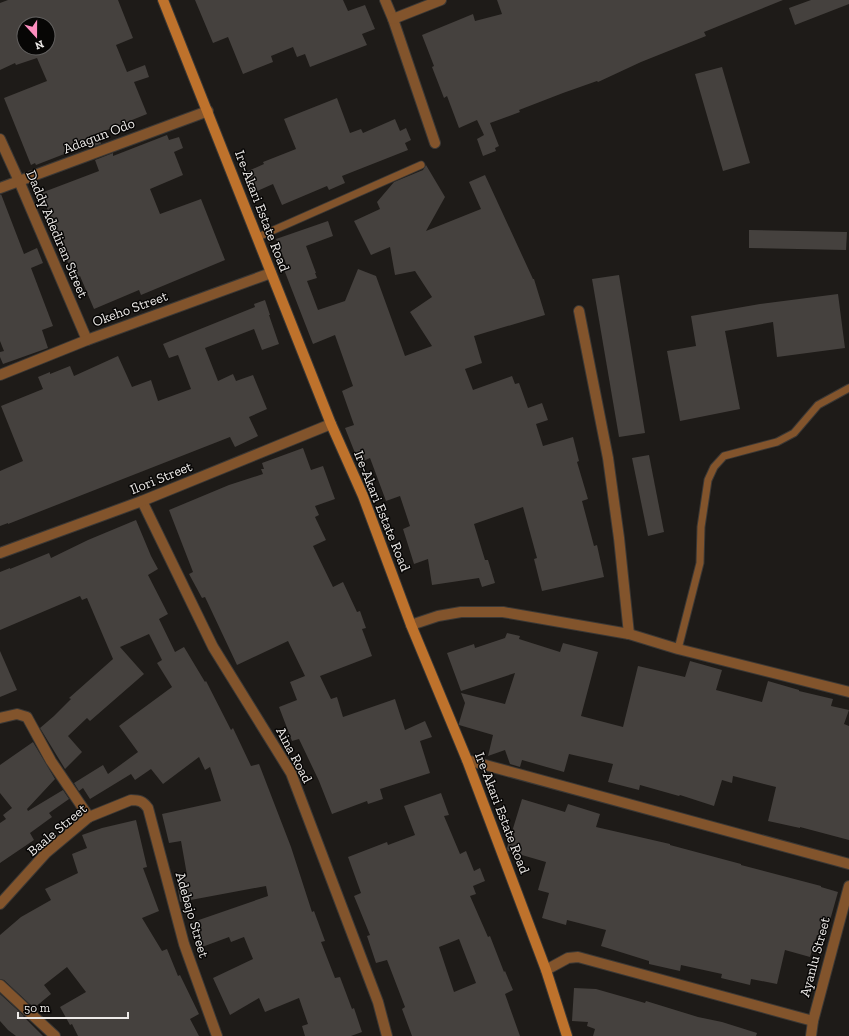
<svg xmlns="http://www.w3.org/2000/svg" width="849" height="1036" font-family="'Zilla Slab',serif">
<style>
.building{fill:#45413e;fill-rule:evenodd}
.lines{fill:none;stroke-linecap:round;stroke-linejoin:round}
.lane-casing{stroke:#3b3835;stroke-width:9}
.street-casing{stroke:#3b3835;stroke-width:12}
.secondary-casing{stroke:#3b3835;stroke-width:12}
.lane{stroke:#82542c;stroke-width:7}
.street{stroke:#82542c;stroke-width:10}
.secondary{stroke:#be722c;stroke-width:10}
.labels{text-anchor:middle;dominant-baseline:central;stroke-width:3;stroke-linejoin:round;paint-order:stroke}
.street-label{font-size:14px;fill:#edeae8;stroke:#070605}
</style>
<rect width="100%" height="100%" fill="#1e1b18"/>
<g class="building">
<path d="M 8,0 L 118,0 L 133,38 L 116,45 L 127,72 L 145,65 L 149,77 L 134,82 L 147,114 L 97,134 L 101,144 L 91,147 L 90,144 L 36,165 L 35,163 L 31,165 L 4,98 L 47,81 L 37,58 L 16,65 L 15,63 L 0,70 L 0,3 ZM 24,24 L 48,24 L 48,48 L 24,48 Z"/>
<polygon points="195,0 343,0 348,11 365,5 375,29 362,34 367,45 310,67 305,54 297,57 293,47 271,56 273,62 243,74 228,37 213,43"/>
<polygon points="497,0 783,0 704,32 706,36 641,62 598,82 597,81 563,93 519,110 520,112 490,123 499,146 495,148 496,151 483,156 477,139 484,135 477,120 459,128 447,96 444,98 432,67 434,66 422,35 473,14 475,21 502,14"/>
<polygon points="811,0 849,0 849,4 795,25 789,8"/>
<polygon points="722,67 750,163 723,171 695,74"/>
<polygon points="337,98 350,133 361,129 363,133 395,119 400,131 406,128 411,140 405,143 408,150 342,176 345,183 329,190 327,186 282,205 273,184 255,192 246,172 264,164 263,162 296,149 284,119"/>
<polygon points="167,135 169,140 179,137 183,148 174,152 183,175 150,189 160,214 201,199 225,260 141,295 139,290 94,309 80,276 74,278 41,193 99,171 95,160 113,153 113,156"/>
<polygon points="426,165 445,197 426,231 481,209 469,182 485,175 533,279 534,279 545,315 474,336 482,363 465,369 473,390 512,376 515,384 519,383 528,408 542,403 548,420 536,424 543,446 573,437 579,461 577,462 588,499 582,501 594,546 597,545 604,577 542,591 534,559 537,558 523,507 474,524 485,560 488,560 495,583 482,587 479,578 432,585 428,559 414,564 403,529 410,526 400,496 386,501 370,458 359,463 345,428 354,425 342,391 353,386 335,335 313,344 283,267 287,266 276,239 328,221 333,236 306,246 316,273 315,273 317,278 307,281 318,310 345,301 358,269 376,276 405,356 432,346 410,312 432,297 415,271 395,275 390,247 371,255 354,221 380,209 377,202 394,182 423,170"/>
<polygon points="1,194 24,254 37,248 43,263 31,268 53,326 42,330 48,348 3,364 0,357 0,352 4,351 0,341 0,195"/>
<polygon points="749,230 847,232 846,250 749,248"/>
<polygon points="619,275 645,433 619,437 592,279"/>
<polygon points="838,294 845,348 777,357 773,322 725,331 740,409 680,421 667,351 696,346 691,316 760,304"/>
<polygon points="265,300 270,315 269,315 279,344 262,350 254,329 205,348 218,381 233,374 236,381 253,375 267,409 249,417 258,436 235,447 230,437 8,524 8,523 0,526 0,471 23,461 1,406 43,389 38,377 50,372 50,374 70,366 74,376 118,356 132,387 151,380 158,401 191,389 178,355 169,358 163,344 255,307 254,304"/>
<polygon points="303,448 311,470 323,466 335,499 315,506 319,515 315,517 326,540 313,546 333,587 343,582 357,612 360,611 366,628 362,629 372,656 320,676 331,699 337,697 343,717 395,699 405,730 425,721 432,737 420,741 430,773 380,789 383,799 368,804 367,801 332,814 319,781 299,739 292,741 279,707 297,700 290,682 305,676 288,641 237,665 205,597 202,598 189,574 193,572 169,510 229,485 263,474 261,469 264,469 262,463"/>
<polygon points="649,455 664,532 648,536 632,458"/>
<polygon points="136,520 151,556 158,569 148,575 168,614 159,619 175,652 184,647 205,682 206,681 231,730 233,728 251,766 259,764 291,847 312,912 314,911 325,941 321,942 335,978 340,977 352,1009 354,1008 362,1032 351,1036 305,1036 302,1026 308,1024 299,998 265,1012 259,998 230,1015 213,978 253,959 244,937 231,942 229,937 202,947 193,922 268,896 266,886 180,902 176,877 187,875 181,841 169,843 162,814 221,801 210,767 205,770 199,757 163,784 151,769 135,780 131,774 90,799 83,788 79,791 74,783 103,765 108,774 138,752 119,726 172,687 157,663 162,660 149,634 120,647 144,674 90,721 87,718 68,736 82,752 65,769 40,728 54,716 71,699 69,698 113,659 87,598 82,600 80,596 0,630 0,572 10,568 10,569 49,553 51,558 88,540"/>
<polygon points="507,633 520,636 519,639 560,652 563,643 598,652 581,716 623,727 638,666 685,677 690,661 722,670 716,690 762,702 768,681 799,690 799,691 833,699 831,706 849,710 844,724 849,726 849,840 800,827 800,828 768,821 776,787 733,776 732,783 722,780 714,806 680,795 679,796 640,785 639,790 608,782 613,764 569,754 564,772 522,760 520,767 510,764 505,750 488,756 493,735 459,725 459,723 465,703 461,693 505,704 515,673 461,691 447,653 474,644 475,648 505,638"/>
<polygon points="0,651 17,690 0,697"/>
<polygon points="33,742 55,779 27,809 28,811 63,790 69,799 49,813 52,817 30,833 34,840 0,863 0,823 6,819 3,815 12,808 0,793 0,765"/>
<path d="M 441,793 L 449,815 L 444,816 L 460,854 L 466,851 L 474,871 L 480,868 L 485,881 L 473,886 L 476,894 L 470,896 L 488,937 L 490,936 L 504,972 L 505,971 L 513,990 L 505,994 L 520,1036 L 412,1036 L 402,1009 L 405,1007 L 387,960 L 376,963 L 367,936 L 370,935 L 354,896 L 361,893 L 348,857 L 387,842 L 388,845 L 415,835 L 404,806 ZM 459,939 L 476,983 L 454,992 L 439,947 Z"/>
<polygon points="522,799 565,812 568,804 600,814 596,827 670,844 670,845 741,864 741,865 821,886 821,887 838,892 825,938 817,935 810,957 785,950 777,984 751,979 750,985 721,978 722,974 681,965 680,971 649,964 649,961 601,946 606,930 567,920 566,925 542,918 549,893 538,890 546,862 508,851 507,848"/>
<polygon points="136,820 147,867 143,868 159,911 142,918 162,951 167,949 178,976 180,975 199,1014 190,1019 199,1036 78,1036 72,1024 70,1025 60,1007 86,992 67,967 44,985 51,994 34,1008 4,980 0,979 0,935 21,917 51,900 45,889 78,873 72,854 87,848 82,835 102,828"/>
<polygon points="574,988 596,989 645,1003 646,1001 698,1017 722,1022 757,1033 756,1036 593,1036 595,1029 587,1026 588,1022 572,1021"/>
<polygon points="0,994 24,1016 23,1016 43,1036 16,1036 8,1030 0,1021"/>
</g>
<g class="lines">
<g class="lane-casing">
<g id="lane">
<polyline points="258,237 421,165"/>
<polyline points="678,649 700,563 701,527 708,480 714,467 724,456 777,442 794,433 818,405 849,388"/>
</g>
</g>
<g class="street-casing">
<g id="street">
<polyline points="385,0 393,19 435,143"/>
<polyline points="393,19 441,0"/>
<polyline points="0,139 19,181 87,340"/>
<polyline points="0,188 208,111"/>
<polyline points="579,311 608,458 619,538 629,634"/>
<polyline points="0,375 87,340 271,273"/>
<polyline points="142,501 213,647 291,773 378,1002 387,1036"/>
<polyline points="0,553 142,501 331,424"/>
<polyline points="411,625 438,616 461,612 503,612 629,634 678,649 849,692"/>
<polyline points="0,718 17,714 27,717 51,761 89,817"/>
<polyline points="467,760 849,864"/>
<path d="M 0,904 L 46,853 L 89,817 L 131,800 C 139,800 143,801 148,808 L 184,944 L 217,1036"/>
<polyline points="546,970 568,958 578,957 813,1021"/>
<polyline points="0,985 55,1036"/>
<polyline points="811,1036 813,1021 849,886"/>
</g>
</g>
<g class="secondary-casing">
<polyline id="secondary" points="163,0 331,424 363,496 411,625 467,760 546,970 567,1036"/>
</g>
<use href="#lane" class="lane"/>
<use href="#street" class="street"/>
<use href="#secondary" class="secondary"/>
</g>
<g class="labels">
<g class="street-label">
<text transform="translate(99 136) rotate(-21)">Adagun Odo</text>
<text transform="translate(262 211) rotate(69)">Ire-Akari Estate Road</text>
<text transform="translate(57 234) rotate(67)">Daddy Adediran Street</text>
<text transform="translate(130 309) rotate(-20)">Okeho Street</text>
<text transform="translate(161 478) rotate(-22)">Ilori Street</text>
<text transform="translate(382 511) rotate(68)">Ire-Akari Estate Road</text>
<text transform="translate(294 755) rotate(62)">Aina Road</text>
<text transform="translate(502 813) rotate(69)">Ire-Akari Estate Road</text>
<text transform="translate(57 830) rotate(-40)">Baale Street</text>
<text transform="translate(192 915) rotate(74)">Adebajo Street</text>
<text transform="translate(815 957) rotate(-75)">Ayanlu Street</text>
</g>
</g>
<g transform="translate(36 36) rotate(159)"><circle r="19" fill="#070605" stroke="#636160"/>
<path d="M0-3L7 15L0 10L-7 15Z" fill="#fd8ebf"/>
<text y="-6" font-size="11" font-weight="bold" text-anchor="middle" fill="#edeae8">N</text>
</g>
<path d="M18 1012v6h110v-6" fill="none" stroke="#edeae8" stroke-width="2"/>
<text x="24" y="1012" font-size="12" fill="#edeae8" stroke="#070605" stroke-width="3" paint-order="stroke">50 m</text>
</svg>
